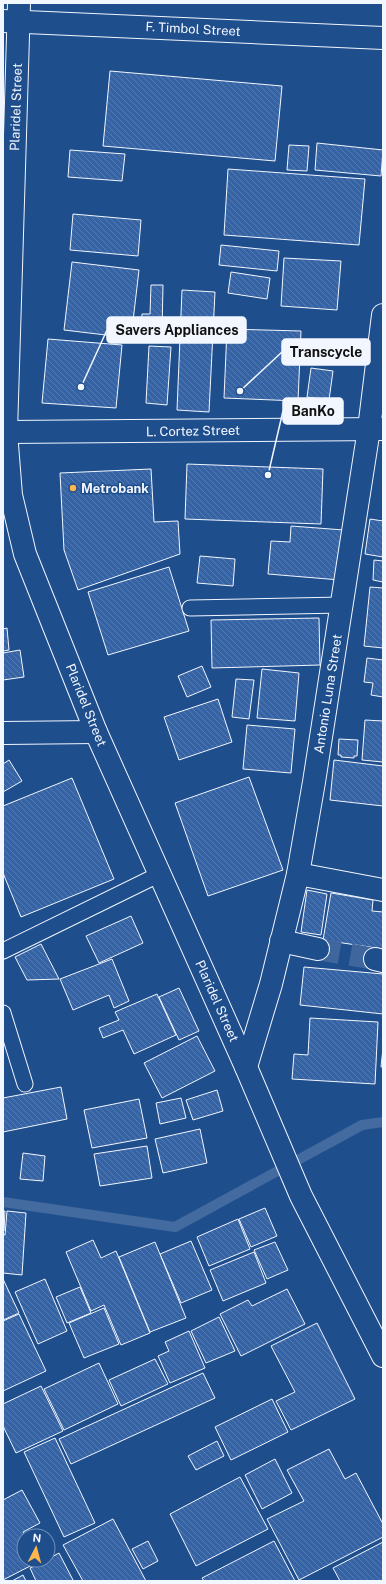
<svg xmlns="http://www.w3.org/2000/svg" width="386" height="1584" font-family="'Public Sans',sans-serif">
<style>
.lines{fill:none;stroke-linecap:round;stroke-linejoin:round}
.stream{stroke:#446ba0;stroke-width:10}
.building{fill:url(#building-back-hatch);stroke:#f2f6ff}
.street-tunnel{stroke:#3f679d;stroke-width:22;stroke-dasharray:22 11;stroke-linecap:butt}
.lane-casing{stroke:#f2f6ff;stroke-width:17}
.street-casing{stroke:#f2f6ff;stroke-width:24}
.secondary-casing{stroke:#f2f6ff;stroke-width:24}
.lane{stroke:#1f4e8c;stroke-width:15}
.street{stroke:#1f4e8c;stroke-width:22}
.secondary{stroke:#1f4e8c;stroke-width:22}
.poi-dot{fill:#ffb74d;stroke:#1f4e8c;stroke-width:1.5}
.labels{text-anchor:middle;dominant-baseline:central;stroke-width:3;stroke-linejoin:round;paint-order:stroke}
.street-label{font-size:13px;fill:#f2f6ff;stroke:#1f4e8c}
.poi-label{font-size:13px;font-weight:bold;fill:#f2f6ff;stroke:#1f4e8c;text-anchor:start}
.leader{fill:none;stroke:#f2f6ff;stroke-width:1.5}
.callout-dot{fill:#f2f6ff;stroke:#1f4e8c;stroke-width:1.5}
.callout{fill:#f2f6ff;stroke:#f2f6ff;stroke-width:1.5}
.callout-label{font-size:14px;text-anchor:middle;font-weight:bold;fill:#111}
</style>
<defs>
<pattern id="building-back-hatch" width="6" height="6" patternUnits="userSpaceOnUse"><rect width="6" height="6" fill="#3563a3"/><path d="M-1 5l2 2M0 0l6 6M5-1l2 2" fill="none" stroke="#537ab1"/></pattern>
</defs>
<rect width="100%" height="100%" fill="#1f4e8c"/>
<g class="lines">
<polyline class="stream" points="3,1202 175,1227 362,1125 383,1122"/>
</g>
<g class="building">
<polygon points="110,71 282,86 275,161 103,146"/>
<polygon points="317,143 383,150 381,176 315,170"/>
<polygon points="289,145 309,146 307,171 287,170"/>
<polygon points="70,150 125,154 122,181 68,177"/>
<polygon points="228,169 365,179 359,245 224,235"/>
<polygon points="73,214 141,220 138,256 70,250"/>
<polygon points="221,245 279,251 277,271 219,265"/>
<polygon points="284,258 341,261 337,310 281,306"/>
<polygon points="72,262 139,270 131,338 64,330"/>
<polygon points="231,272 270,278 267,299 228,293"/>
<polygon points="151,285 163,285 162,331 141,331 142,314 150,314"/>
<polygon points="182,290 215,292 209,412 177,410"/>
<polygon points="227,329 301,331 298,401 224,398"/>
<polygon points="48,339 122,345 116,408 42,403"/>
<polygon points="149,346 171,347 167,405 146,403"/>
<polygon points="311,368 333,371 329,400 307,397"/>
<polygon points="187,464 323,469 321,524 185,519"/>
<polygon points="151,469 154,522 178,521 180,554 78,590 64,550 60,473"/>
<polygon points="370,519 383,521 383,557 365,554"/>
<polygon points="291,526 344,530 340,580 268,574 271,541 290,542"/>
<polygon points="200,556 235,559 233,586 197,583"/>
<polygon points="374,560 383,561 383,582 373,580"/>
<polygon points="169,567 189,631 108,655 88,592"/>
<polygon points="370,587 383,588 383,648 364,646"/>
<polygon points="319,618 320,665 212,668 211,620"/>
<polygon points="7,628 9,650 3,651 3,629"/>
<polygon points="20,650 24,677 3,680 3,653"/>
<polygon points="367,658 383,660 383,697 371,695 373,683 364,682"/>
<polygon points="202,666 211,687 187,697 178,676"/>
<polygon points="262,669 299,673 295,721 257,718"/>
<polygon points="236,679 254,680 249,719 232,717"/>
<polygon points="218,699 232,742 179,760 164,717"/>
<polygon points="365,720 383,721 383,762 362,760"/>
<polygon points="247,725 295,729 291,773 243,769"/>
<polygon points="339,739 358,740 357,756 354,756 354,758 341,757 341,755 338,755"/>
<polygon points="9,760 22,781 3,792 3,764"/>
<polygon points="334,760 383,766 383,806 330,800"/>
<polygon points="249,777 283,870 208,896 175,803"/>
<polygon points="72,778 114,879 21,917 3,873 3,806"/>
<polygon points="307,890 327,894 321,935 301,932"/>
<polygon points="331,893 373,900 372,911 383,912 383,949 323,940"/>
<polygon points="131,916 143,943 99,963 86,936"/>
<polygon points="41,944 59,979 27,980 15,957"/>
<polygon points="112,959 129,1001 114,1008 109,995 73,1010 60,979"/>
<polygon points="304,967 383,974 383,1014 300,1005"/>
<polygon points="179,988 199,1031 179,1040 159,997"/>
<polygon points="157,994 176,1035 134,1054 123,1030 103,1038 99,1028 119,1020 115,1012"/>
<polygon points="310,1018 378,1022 375,1084 292,1079 294,1054 308,1055"/>
<polygon points="197,1036 215,1071 162,1098 144,1063"/>
<polygon points="383,1048 383,1067 381,1067"/>
<polygon points="61,1087 67,1119 3,1132 3,1098"/>
<polygon points="217,1090 223,1111 193,1120 186,1100"/>
<polygon points="181,1098 186,1118 160,1124 156,1103"/>
<polygon points="139,1099 147,1138 92,1148 84,1110"/>
<polygon points="200,1129 207,1163 163,1173 155,1139"/>
<polygon points="147,1146 152,1178 100,1186 94,1154"/>
<polygon points="23,1153 45,1156 43,1181 20,1179"/>
<polygon points="265,1208 277,1236 251,1247 239,1219"/>
<polygon points="3,1211 5,1211 4,1231 3,1231"/>
<polygon points="7,1211 26,1213 22,1275 3,1273 3,1234 5,1235"/>
<polygon points="238,1219 250,1249 209,1266 197,1237"/>
<polygon points="93,1240 101,1258 116,1251 150,1333 121,1345 104,1305 91,1311 66,1252"/>
<polygon points="191,1241 212,1290 181,1303 160,1254"/>
<polygon points="155,1242 186,1318 150,1332 119,1257"/>
<polygon points="275,1242 288,1270 267,1279 254,1250"/>
<polygon points="254,1252 266,1283 223,1301 210,1270"/>
<polygon points="3,1279 19,1313 3,1320"/>
<polygon points="45,1279 67,1331 38,1344 15,1292"/>
<polygon points="80,1287 91,1313 67,1323 56,1297"/>
<polygon points="287,1289 305,1324 241,1356 220,1314 248,1300 252,1306"/>
<polygon points="104,1308 119,1344 84,1358 69,1323"/>
<polygon points="19,1314 46,1371 3,1391 3,1321"/>
<polygon points="219,1317 235,1351 206,1363 191,1331"/>
<polygon points="317,1323 355,1399 291,1430 276,1401 295,1392 271,1346"/>
<polygon points="189,1331 205,1368 170,1383 158,1356 169,1351 165,1342"/>
<polygon points="155,1359 168,1384 121,1406 109,1380"/>
<polygon points="99,1363 118,1404 64,1430 44,1389"/>
<polygon points="203,1373 215,1398 71,1464 59,1439"/>
<polygon points="41,1386 63,1431 16,1453 3,1426 3,1404"/>
<polygon points="272,1399 288,1432 231,1460 215,1427"/>
<polygon points="55,1438 95,1523 64,1537 24,1452"/>
<polygon points="217,1441 224,1456 196,1470 188,1456"/>
<polygon points="329,1449 345,1479 356,1473 383,1524 383,1537 299,1580 267,1519 304,1501 287,1470"/>
<polygon points="275,1459 292,1493 262,1509 245,1475"/>
<polygon points="240,1477 268,1529 196,1566 170,1514"/>
<polygon points="22,1490 40,1523 23,1532 25,1536 24,1560 37,1560 38,1562 3,1580 3,1500"/>
<polygon points="113,1519 146,1581 83,1581 63,1545"/>
<polygon points="148,1541 158,1561 143,1569 132,1549"/>
<polygon points="274,1541 295,1581 204,1581 202,1578"/>
<polygon points="383,1542 383,1581 340,1581 333,1568"/>
<polygon points="59,1553 73,1580 70,1581 36,1581 30,1568 48,1560 48,1559"/>
<polygon points="23,1575 26,1581 12,1581"/>
</g>
<g class="lines">
<polyline class="street-tunnel" points="318,949 375,959"/>
<g class="lane-casing">
<g id="lane">
<polyline points="190,608 342,605"/>
<polyline points="3,951 160,874"/>
<polyline points="3,1013 25,1084"/>
</g>
</g>
<g class="street-casing">
<g id="street">
<polyline points="3,21 383,38"/>
<polyline points="6,432 383,429"/>
<polyline points="3,733 96,732"/>
<polyline points="298,874 383,890"/>
<polyline points="281,941 318,949"/>
<polyline points="375,959 383,961"/>
<polyline points="246,1067 271,984 298,874 314,782 369,429 383,315"/>
</g>
</g>
<g class="secondary-casing">
<polyline id="secondary" points="19,3 6,432 11,495 25,554 96,732 246,1067 301,1196 383,1356"/>
</g>
<use href="#lane" class="lane"/>
<use href="#street" class="street"/>
<use href="#secondary" class="secondary"/>
</g>
<circle class="poi-dot" cx="73" cy="488" r="4"/>
<g class="labels">
<g class="street-label">
<text transform="translate(193 29) rotate(3)">F. Timbol Street</text>
<text transform="translate(16 107) rotate(-88)">Plaridel Street</text>
<text transform="translate(193 431) rotate(-1)">L. Cortez Street</text>
<text transform="translate(328 694) rotate(-81)">Antonio Luna Street</text>
<text transform="translate(86 705) rotate(68)">Plaridel Street</text>
<text transform="translate(217 1001) rotate(66)">Plaridel Street</text>
</g>
<g class="poi-label">
<text x="81" y="488">Metrobank</text>
</g>
</g>
<path class="leader" d="M81 387L107 330M240 391L282 352M268 475L283 411"/>
<g class="callout-dot">
<circle cx="81" cy="387" r="4"/>
<circle cx="240" cy="391" r="4"/>
<circle cx="268" cy="475" r="4"/>
</g>
<g class="callout">
<rect x="107" y="317" width="139" height="26" rx="4"/>
<rect x="282" y="339" width="88" height="26" rx="4"/>
<rect x="283" y="398" width="60" height="26" rx="4"/>
</g>
<g class="callout-label">
<text x="177" y="335">Savers Appliances</text>
<text x="326" y="357">Transcycle</text>
<text x="313" y="416">BanKo</text>
</g>
<rect width="386" height="1584" fill="none" stroke="#f2f6ff" stroke-width="8"/>
<g transform="translate(36 1548) rotate(6)"><circle r="19" fill="#1f4e8c" stroke="#7391ba"/>
<path d="M0-3L7 15L0 10L-7 15Z" fill="#ffb74d"/>
<text y="-6" font-size="11" font-weight="bold" text-anchor="middle" fill="#f2f6ff">N</text>
</g>
</svg>
